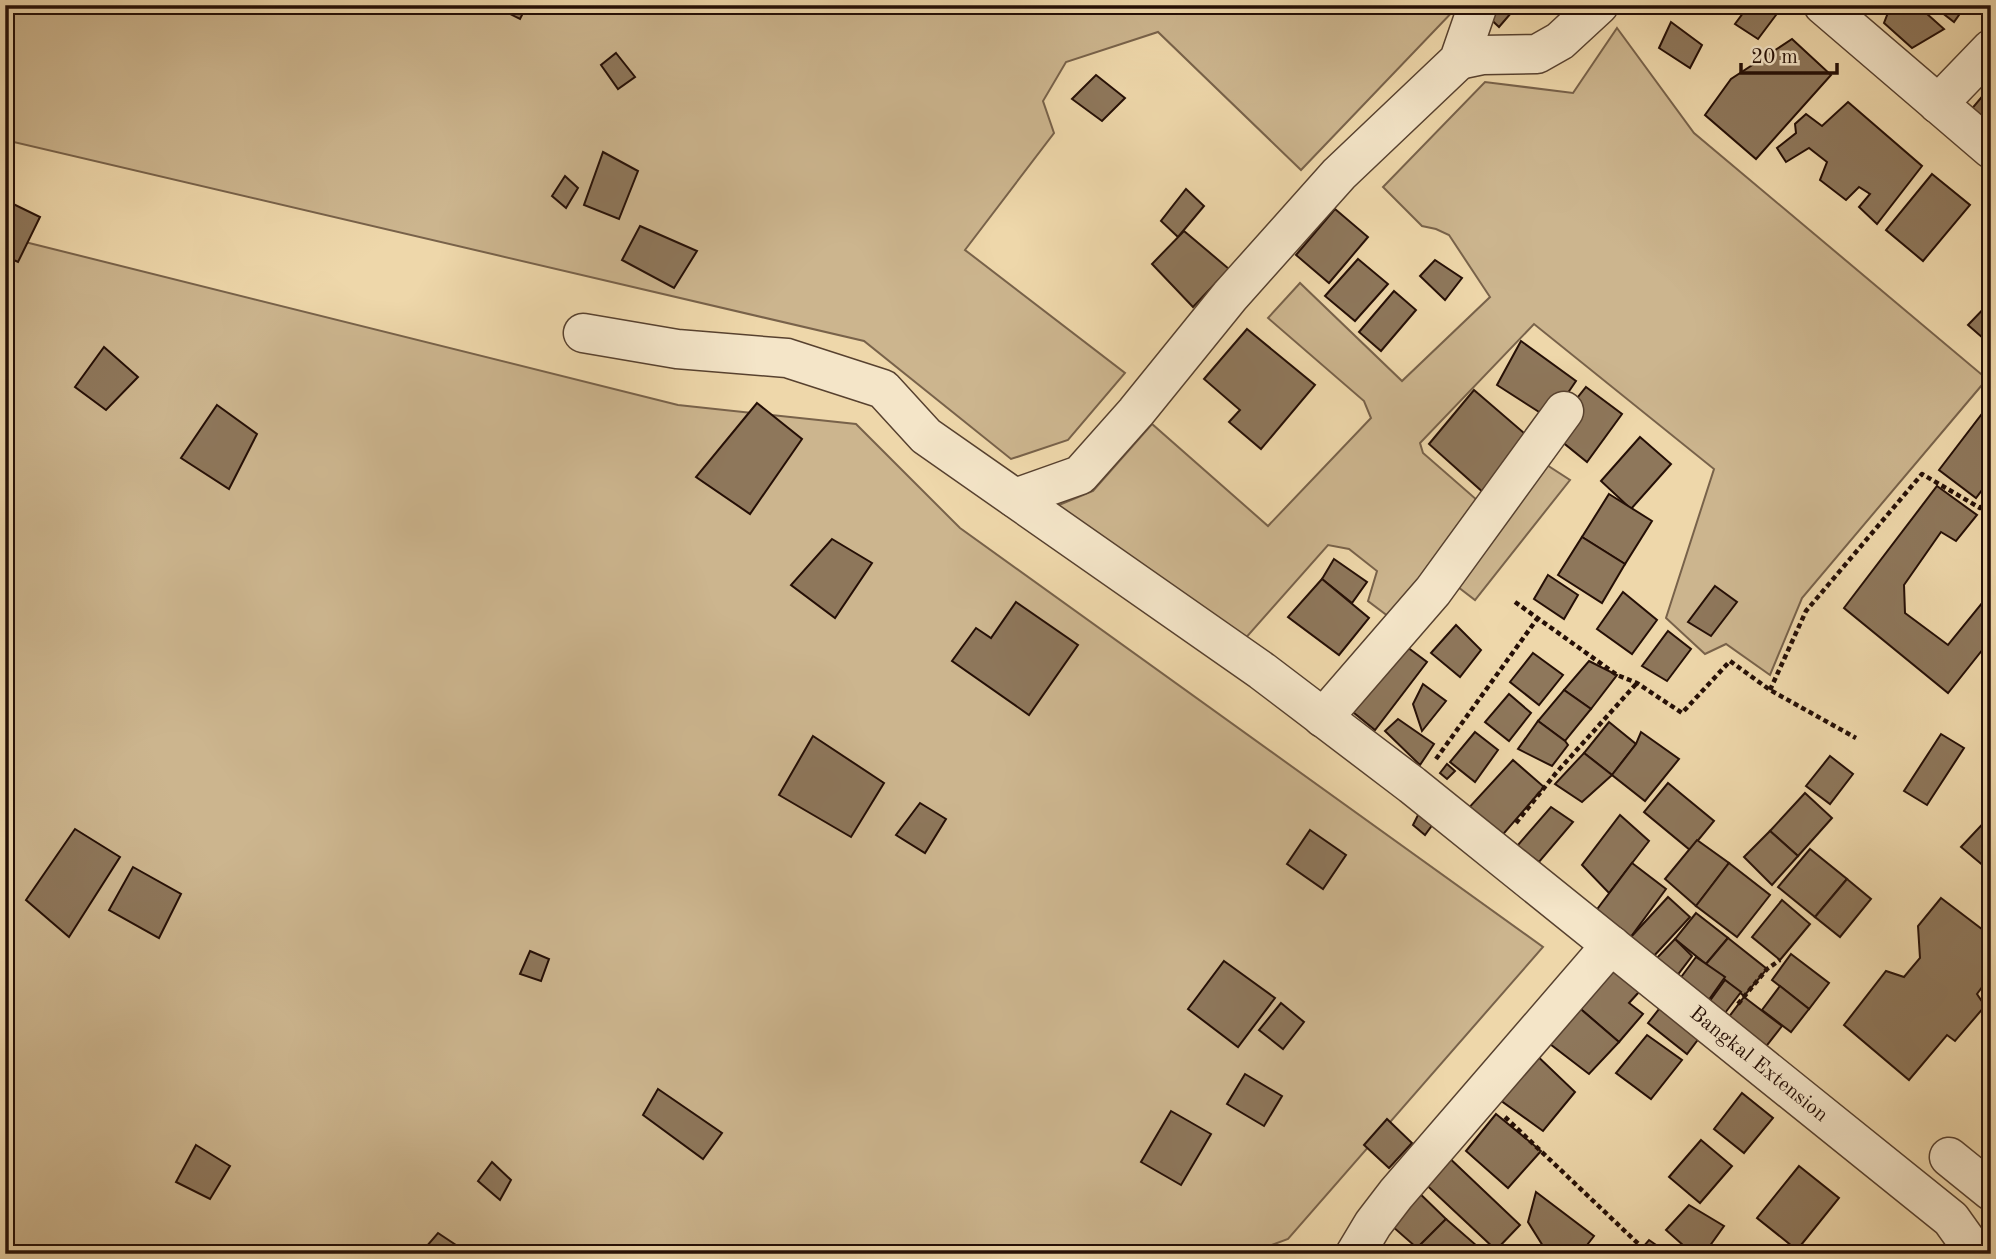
<svg xmlns="http://www.w3.org/2000/svg" width="1996" height="1259" font-family="'Old Standard TT',serif">
<style>
.green{fill:#ccb58e;stroke:#78624a;stroke-width:2}
.building{fill:#8e775b;stroke:#250f06;stroke-width:2}
.lines{fill:none;stroke-linecap:round;stroke-linejoin:round}
.minor-casing{stroke:#57412f;stroke-width:41}
.path{stroke:#250f06;stroke-width:4.5;stroke-dasharray:5 3.5;stroke-linecap:butt}
.minor{stroke:#f4e5c8;stroke-width:38}
.labels{text-anchor:middle;dominant-baseline:central;stroke-width:5;stroke-linejoin:round;paint-order:stroke}
.street-label{font-size:21px;fill:#250f06;stroke:#f4e5c8}
</style>
<rect width="100%" height="100%" fill="#eed7aa"/>
<filter id="stains"><feTurbulence type="fractalNoise" baseFrequency=".00286" numOctaves="4"/><feColorMatrix values="0 0 0 0 .2 0 0 0 0 .09 0 0 0 0 .02 0 0 0 .5 -.17"/></filter>
<radialGradient id="worn" r=".72"><stop offset=".6" stop-color="#630" stop-opacity="0"/><stop offset="1" stop-color="#630" stop-opacity=".3"/></radialGradient>
<g class="green">
<polygon points="5,5 1459,5 1301,170 1158,32 1066,62 1043,101 1054,133 965,250 1125,373 1068,440 1011,459 864,341 5,140"/>
<polygon points="1617,28 1694,133 1987,379 1802,598 1770,675 1726,644 1705,654 1666,618 1714,469 1534,324 1420,443 1423,453 1486,508 1536,458 1570,480 1475,600 1445,577 1401,626 1368,601 1377,571 1349,549 1328,545 1236,649 1047,510 1093,491 1152,424 1268,526 1371,418 1364,401 1268,318 1300,283 1402,381 1490,297 1449,235 1436,229 1422,226 1383,187 1485,82 1573,93"/>
<polygon points="5,237 678,405 856,424 960,528 1543,947 1288,1239 1247,1254 5,1254"/>
</g>
<g class="building">
<polygon points="500,5 527,5 520,19 498,8"/>
<polygon points="1488,5 1518,5 1499,27 1482,11"/>
<polygon points="1749,5 1769,5 1779,11 1758,39 1735,24"/>
<polygon points="1891,5 1917,5 1944,29 1912,48 1884,23"/>
<polygon points="1932,5 1966,5 1954,22"/>
<polygon points="1671,22 1702,45 1690,68 1659,48"/>
<polygon points="1792,39 1831,75 1756,159 1705,115 1731,79"/>
<polygon points="616,53 635,77 618,89 601,65"/>
<polygon points="1096,75 1125,98 1102,121 1072,99"/>
<polygon points="1991,86 1991,129 1969,112"/>
<polygon points="1848,102 1922,166 1877,224 1859,207 1870,194 1859,187 1846,200 1820,180 1827,162 1809,148 1786,162 1777,148 1796,133 1795,124 1806,114 1822,126"/>
<polygon points="603,152 638,171 619,219 584,205"/>
<polygon points="1932,174 1970,205 1923,261 1886,230"/>
<polygon points="565,176 578,188 566,208 552,196"/>
<polygon points="1186,189 1204,206 1178,237 1161,221"/>
<polygon points="5,200 40,217 18,262 5,256"/>
<polygon points="1335,209 1368,237 1329,283 1296,255"/>
<polygon points="640,226 697,251 674,288 622,260"/>
<polygon points="1184,231 1229,269 1193,307 1152,264"/>
<polygon points="1358,259 1388,284 1355,321 1325,296"/>
<polygon points="1435,260 1462,278 1445,300 1420,276"/>
<polygon points="1394,291 1416,310 1381,351 1359,332"/>
<polygon points="1991,301 1991,345 1968,325"/>
<polygon points="1247,329 1315,385 1261,449 1229,422 1240,410 1204,379"/>
<polygon points="1521,341 1576,381 1550,419 1497,385"/>
<polygon points="104,347 138,377 106,410 75,387"/>
<polygon points="1586,387 1622,414 1587,462 1550,432"/>
<polygon points="1474,390 1531,439 1485,494 1429,444"/>
<polygon points="1991,402 1991,478 1976,498 1939,470"/>
<polygon points="757,403 802,439 750,514 696,477"/>
<polygon points="217,405 257,434 229,489 181,458"/>
<polygon points="1640,437 1671,464 1631,509 1601,481"/>
<polygon points="1937,486 1977,515 1956,541 1941,532 1904,585 1905,613 1948,645 1991,592 1991,639 1948,693 1844,608"/>
<polygon points="1609,494 1652,521 1625,564 1582,537"/>
<polygon points="1582,537 1625,564 1602,603 1558,575"/>
<polygon points="832,539 872,563 835,618 791,585"/>
<polygon points="1334,559 1367,582 1352,603 1322,579"/>
<polygon points="1548,575 1578,595 1564,619 1534,599"/>
<polygon points="1322,579 1369,618 1339,655 1288,617"/>
<polygon points="1715,586 1737,602 1711,636 1688,622"/>
<polygon points="1623,592 1657,620 1632,654 1597,629"/>
<polygon points="1016,602 1078,645 1029,715 952,661 976,628 991,638"/>
<polygon points="1456,625 1481,650 1460,677 1431,653"/>
<polygon points="1668,631 1691,649 1667,681 1642,666"/>
<polygon points="1391,635 1427,662 1375,730 1337,699"/>
<polygon points="1533,653 1563,675 1539,705 1510,682"/>
<polygon points="1589,661 1617,675 1591,709 1564,690"/>
<polygon points="1423,684 1446,701 1422,731 1413,704"/>
<polygon points="1564,690 1591,709 1565,741 1538,721"/>
<polygon points="1509,694 1531,713 1509,741 1485,722"/>
<polygon points="1398,719 1434,744 1420,765 1385,731"/>
<polygon points="1538,721 1565,741 1568,745 1552,766 1518,749"/>
<polygon points="1609,722 1636,744 1612,775 1584,753"/>
<polygon points="1475,732 1498,750 1475,782 1450,762"/>
<polygon points="1641,732 1679,759 1645,801 1612,775 1636,744"/>
<polygon points="1941,734 1964,748 1927,805 1904,791"/>
<polygon points="813,736 884,783 851,837 779,795"/>
<polygon points="1584,753 1612,775 1582,802 1555,784"/>
<polygon points="1830,756 1853,774 1830,804 1806,786"/>
<polygon points="1513,760 1544,787 1499,839 1464,813"/>
<polygon points="1447,764 1455,771 1447,779 1440,773"/>
<polygon points="1668,783 1714,821 1690,850 1644,812"/>
<polygon points="1805,793 1832,818 1798,856 1770,831"/>
<polygon points="920,803 946,819 925,853 896,835"/>
<polygon points="1429,805 1441,813 1425,835 1413,825 1418,815"/>
<polygon points="1551,807 1573,822 1539,862 1517,846"/>
<polygon points="1620,815 1649,841 1609,893 1582,865"/>
<polygon points="1991,815 1991,872 1961,847"/>
<polygon points="75,829 120,857 69,937 26,900"/>
<polygon points="1310,830 1346,855 1323,889 1287,864"/>
<polygon points="1770,831 1798,856 1772,885 1744,857"/>
<polygon points="1697,840 1729,863 1696,906 1665,879"/>
<polygon points="1810,849 1847,879 1815,917 1778,887"/>
<polygon points="1632,863 1666,889 1630,938 1595,912"/>
<polygon points="1729,863 1770,895 1737,937 1696,906"/>
<polygon points="133,867 181,894 159,938 109,910"/>
<polygon points="1847,879 1871,899 1840,937 1815,917"/>
<polygon points="1668,897 1690,917 1652,958 1630,938"/>
<polygon points="1941,898 1991,936 1991,975 1977,994 1985,1006 1955,1041 1947,1035 1909,1080 1844,1025 1886,971 1904,977 1920,958 1918,926"/>
<polygon points="1782,900 1810,924 1780,960 1752,937"/>
<polygon points="1696,913 1728,938 1706,964 1675,939"/>
<polygon points="1728,938 1767,969 1744,996 1706,964"/>
<polygon points="1675,939 1692,956 1676,977 1654,961"/>
<polygon points="530,951 549,959 541,981 520,974"/>
<polygon points="1791,954 1829,983 1809,1009 1772,980"/>
<polygon points="1696,957 1725,977 1708,1001 1679,980"/>
<polygon points="1224,961 1275,998 1238,1047 1188,1009"/>
<polygon points="1609,967 1639,992 1629,1003 1643,1014 1619,1042 1576,1005"/>
<polygon points="1725,980 1741,992 1725,1013 1709,1002"/>
<polygon points="1780,986 1809,1009 1791,1032 1762,1010"/>
<polygon points="1744,997 1782,1026 1760,1054 1722,1026"/>
<polygon points="1667,999 1706,1029 1687,1054 1648,1023"/>
<polygon points="1281,1003 1304,1022 1283,1049 1259,1030"/>
<polygon points="1576,1005 1619,1042 1589,1074 1550,1044"/>
<polygon points="1647,1035 1682,1060 1651,1099 1616,1073"/>
<polygon points="1530,1049 1575,1092 1543,1131 1493,1095"/>
<polygon points="1245,1074 1282,1096 1264,1126 1227,1104"/>
<polygon points="658,1089 722,1133 703,1159 643,1115"/>
<polygon points="1742,1093 1773,1118 1744,1153 1714,1129"/>
<polygon points="1171,1111 1211,1134 1181,1185 1141,1162"/>
<polygon points="1496,1114 1541,1151 1508,1188 1466,1151"/>
<polygon points="1387,1119 1412,1143 1389,1168 1364,1145"/>
<polygon points="1701,1140 1732,1166 1700,1203 1669,1177"/>
<polygon points="196,1145 230,1166 210,1199 176,1182"/>
<polygon points="1443,1152 1520,1225 1496,1250 1419,1178"/>
<polygon points="492,1162 511,1180 500,1200 478,1181"/>
<polygon points="1799,1166 1839,1198 1797,1250 1757,1218"/>
<polygon points="1412,1186 1446,1219 1417,1248 1384,1219"/>
<polygon points="1536,1192 1594,1236 1580,1254 1548,1254 1528,1222"/>
<polygon points="1689,1205 1724,1226 1704,1254 1693,1254 1666,1230"/>
<polygon points="1446,1219 1477,1246 1470,1254 1423,1254 1417,1248"/>
<polygon points="438,1233 462,1249 459,1254 420,1254"/>
<polygon points="1649,1240 1669,1254 1637,1254"/>
</g>
<g class="lines">
<g class="minor-casing">
<g id="minor">
<polyline points="1823,5 1991,149"/>
<polyline points="1459,60 1483,55 1537,54 1560,41 1599,5"/>
<polyline points="1938,104 1991,49"/>
<path id="s1" d="M 583,333 L 677,349 L 787,358 L 883,389 L 926,436 L 1262,671 L 1412,785 L 1951,1219 L 1976,1254"/>
<polyline points="1015,498 1080,475 1136,412 1230,296 1339,174 1459,60 1478,5"/>
<polyline points="1323,718 1433,591 1564,411"/>
<polyline points="1949,1157 1991,1191"/>
<polyline points="1355,1254 1373,1224 1396,1194 1611,945"/>
</g>
</g>
<g class="path">
<polyline points="1515,602 1617,675 1637,683 1682,713 1730,661 1770,690 1856,738"/>
<polyline points="1770,690 1806,611 1922,474 1980,508 1991,499"/>
<polyline points="1436,759 1537,619"/>
<polyline points="1516,823 1556,773 1637,683"/>
<polyline points="1738,1004 1767,969 1780,960"/>
<polyline points="1505,1117 1649,1254"/>
</g>
<use href="#minor" class="minor"/>
</g>
<g class="labels">
<g class="street-label">
<text stroke="none"><textPath href="#s1" startOffset="1414">Bangkal Extension</textPath></text>
</g>
</g>
<rect width="1996" height="1259" fill="none" stroke="#eed7aa" stroke-width="28"/>
<rect x="7" y="7" width="1982" height="1245" fill="none" stroke="#250f06" stroke-width="3.5"/>
<rect x="14" y="14" width="1968" height="1231" fill="none" stroke="#250f06" stroke-width="2"/>
<path d="M1741 63v10h96v-10" fill="none" stroke="#250f06" stroke-width="3.5"/>
<text x="1751" y="63" font-size="21" fill="#250f06" stroke="#f4e5c8" stroke-width="5" paint-order="stroke">20 m</text>
<rect width="100%" height="100%" filter="url(#stains)"/>
<rect width="100%" height="100%" fill="url(#worn)"/>
</svg>
